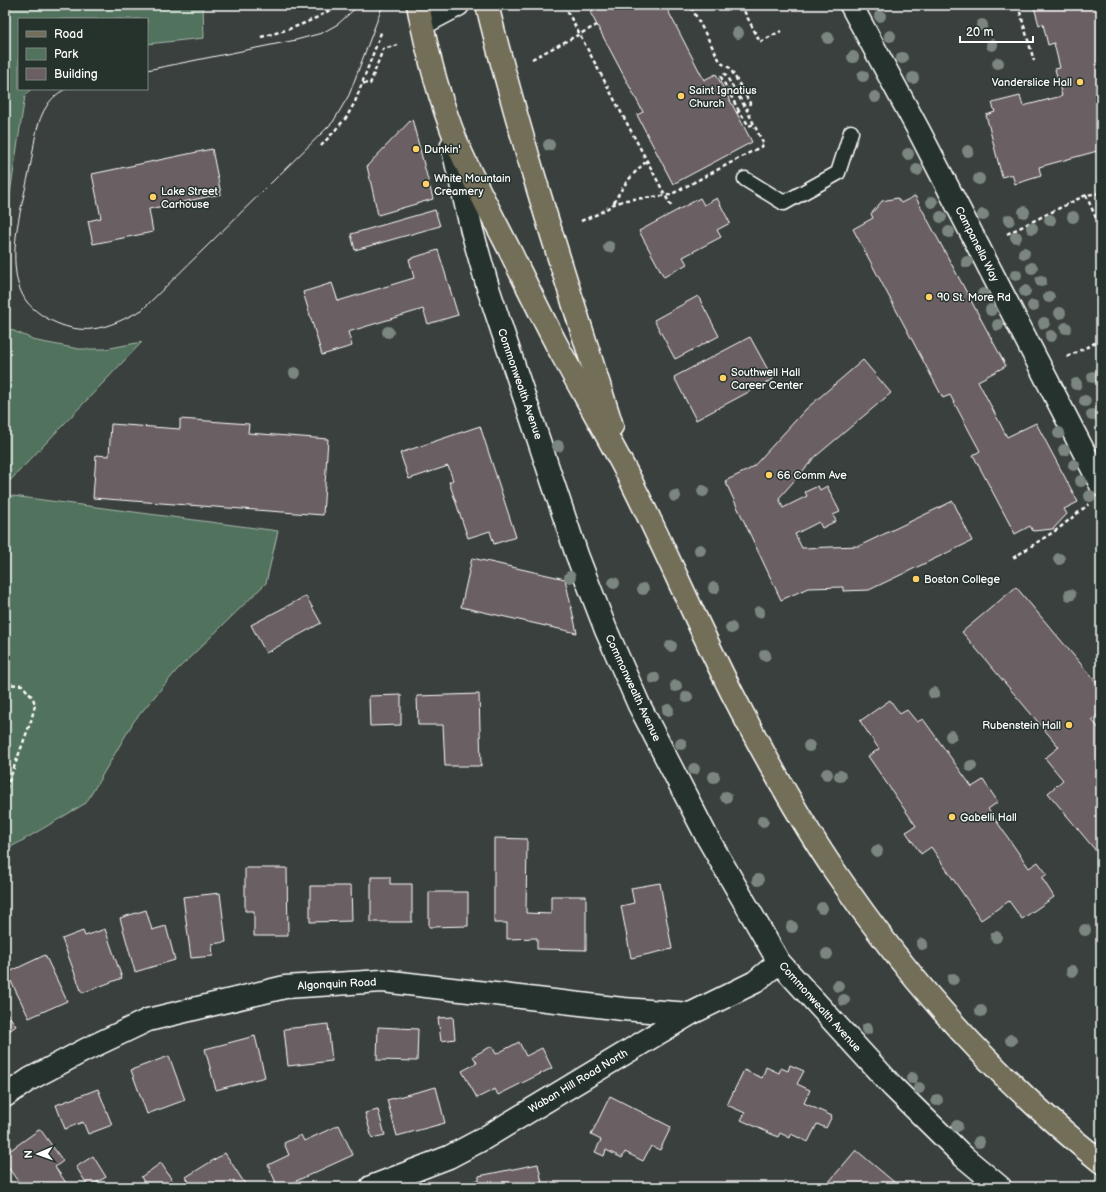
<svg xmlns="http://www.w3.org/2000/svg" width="1106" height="1192" font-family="'Balsamiq Sans',sans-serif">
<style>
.green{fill:#51725c;stroke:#a8b8ae}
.building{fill:#6a5f63;stroke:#fff}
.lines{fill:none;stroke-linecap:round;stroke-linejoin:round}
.service-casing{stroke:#fff;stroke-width:17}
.minor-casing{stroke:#fff;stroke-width:25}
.primary-casing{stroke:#fff;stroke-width:25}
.path{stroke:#fff;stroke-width:2.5;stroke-dasharray:4 3;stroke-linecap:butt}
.service{stroke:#26332d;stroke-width:14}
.minor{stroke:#26332d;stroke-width:22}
.primary{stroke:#726e59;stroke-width:22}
.tram{stroke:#fff;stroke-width:1}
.tree{fill:#7b8680}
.poi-dot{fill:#ffd166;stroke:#26332d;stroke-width:1.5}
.labels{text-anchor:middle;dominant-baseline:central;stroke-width:3;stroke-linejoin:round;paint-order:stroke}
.poi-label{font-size:11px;fill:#fff;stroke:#26332d;text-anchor:start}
.street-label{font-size:11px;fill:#fff;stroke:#26332d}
</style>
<rect width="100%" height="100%" fill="#3a403d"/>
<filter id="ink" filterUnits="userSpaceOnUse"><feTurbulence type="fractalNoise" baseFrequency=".025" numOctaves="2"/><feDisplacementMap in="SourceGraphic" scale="8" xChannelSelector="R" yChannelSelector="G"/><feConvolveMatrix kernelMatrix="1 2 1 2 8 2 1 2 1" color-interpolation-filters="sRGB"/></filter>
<g filter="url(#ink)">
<g class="green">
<polygon points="5,5 203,5 204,38 147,44 147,19 19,19 19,89 31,89 25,96 5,226"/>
<polygon points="5,324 7,328 37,341 79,349 105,349 142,342 5,486"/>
<polygon points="5,495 278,531 266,583 177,670 134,721 86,803 20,842 5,850"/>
</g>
<g class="building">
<polygon points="603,5 665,5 704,80 716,74 752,142 673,184 637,115 643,112 590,12"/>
<polygon points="1038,5 1101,5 1101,150 1039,167 1041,176 1015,184 1012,174 1002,177 986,115 995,112 992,103 1020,96 1023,106 1062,96 1055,69 1060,68 1054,43 1048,45 1043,24 1039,25 1034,7"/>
<polygon points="412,119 433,199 378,215 367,166"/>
<polygon points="212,149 221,194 149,209 153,232 93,244 88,221 101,218 92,174"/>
<polygon points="915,196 1006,366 978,381 1007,437 1036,423 1078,502 1064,509 1067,514 1053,529 1033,531 1030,526 1015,534 973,455 980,451 950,395 943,398 853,229 873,218 871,214 882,201 897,198 901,203"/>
<polygon points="700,198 704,205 717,198 730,223 717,230 721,237 683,257 687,264 664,277 639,231"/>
<polygon points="435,210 440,226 355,250 351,234"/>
<polygon points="438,250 458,315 428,324 423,309 348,332 352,346 322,355 303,292 332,283 338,301 414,278 409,259"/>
<polygon points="698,296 719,336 675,359 654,320"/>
<polygon points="750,337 773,379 696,420 674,377"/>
<polygon points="863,360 891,393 815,457 779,498 783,508 807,496 805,492 818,486 820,490 827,486 840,512 833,515 836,521 822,528 819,522 795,534 802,548 859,546 953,501 972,541 869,590 843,591 843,587 808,588 781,600 725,481 752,468 806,409"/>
<polygon points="180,419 249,424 248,433 328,439 323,515 93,498 96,455 109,456 111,424 180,429"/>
<polygon points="480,426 516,537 494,544 490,531 468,538 449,482 453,480 448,466 409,479 400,453"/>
<polygon points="472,558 565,579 577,633 461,607"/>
<polygon points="1016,587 1101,688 1101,712 1092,720 1101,731 1101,857 1048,793 1063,780 1045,758 1059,747 962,632"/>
<polygon points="306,596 321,623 266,653 251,625"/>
<polygon points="479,694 481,766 445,766 443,725 418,725 417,696"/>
<polygon points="401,695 401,725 370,726 369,696"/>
<polygon points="890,700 900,714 907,710 917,722 923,719 972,787 983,780 998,802 988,809 1029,868 1038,862 1047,874 1042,878 1054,897 1022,919 1009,901 981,920 931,847 921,854 906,832 916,826 868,756 879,749 860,721"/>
<polygon points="494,838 527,839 526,913 551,914 551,896 586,896 586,950 537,949 537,938 507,939 507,923 494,923"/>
<polygon points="245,868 287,868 288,936 254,936 254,911 245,911"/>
<polygon points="371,877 390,877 390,884 412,884 412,922 371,922"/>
<polygon points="660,883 672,949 631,958 621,906 634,903 631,888"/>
<polygon points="310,886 351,886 352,921 310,922"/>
<polygon points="429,892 468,892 468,926 429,927"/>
<polygon points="220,893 226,942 212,944 213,956 191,958 183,897"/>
<polygon points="146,910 152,930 166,926 175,960 135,972 120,918"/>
<polygon points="105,929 122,978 82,993 62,939 83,931 85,936"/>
<polygon points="45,955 67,1001 29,1018 7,973"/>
<polygon points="5,1010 16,1026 5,1034"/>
<polygon points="453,1017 455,1039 441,1041 438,1018"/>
<polygon points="328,1024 332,1061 288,1066 284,1029"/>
<polygon points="378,1027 418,1029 417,1061 377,1060"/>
<polygon points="255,1036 265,1077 216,1090 205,1049"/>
<polygon points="519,1042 526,1056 542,1048 552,1068 498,1095 495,1089 477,1098 462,1071 477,1063 473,1056 492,1046 496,1054"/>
<polygon points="169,1056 185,1100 147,1114 131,1070"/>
<polygon points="790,1065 804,1071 797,1084 810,1090 804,1103 832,1116 826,1128 817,1124 808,1142 791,1134 790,1138 780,1133 778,1137 741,1120 745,1113 727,1105 744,1070 762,1078 766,1067 779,1073 781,1068 788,1071"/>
<polygon points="436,1087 445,1123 397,1136 387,1100"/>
<polygon points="98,1089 112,1125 88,1134 83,1122 65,1129 56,1105"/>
<polygon points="610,1096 671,1127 660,1150 651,1146 643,1161 625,1152 622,1158 606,1150 604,1156 595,1152 601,1140 591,1135"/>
<polygon points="378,1110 385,1135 372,1138 365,1113"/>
<polygon points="339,1125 353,1155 283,1187 278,1187 268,1165 289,1155 284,1143 301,1135 304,1141"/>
<polygon points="40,1129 63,1161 55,1167 69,1187 22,1187 5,1163 5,1154"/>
<polygon points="856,1150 900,1187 833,1187 828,1183"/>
<polygon points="225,1153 247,1187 192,1187 186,1177"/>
<polygon points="93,1156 106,1177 89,1187 76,1167"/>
<polygon points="161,1163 174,1183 169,1187 147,1187 141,1177"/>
<polygon points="538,1164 543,1187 455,1187 454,1185 479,1180 479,1176"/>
</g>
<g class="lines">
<g class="service-casing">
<polyline id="service" points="745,179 784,203 838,173 851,132"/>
</g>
<g class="minor-casing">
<g id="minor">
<polyline points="851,5 919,131 978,246 1101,485"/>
<polyline points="422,24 458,5"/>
<polyline points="452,145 472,231 489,291 577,555 606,630 639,705 707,837 779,962 893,1087 964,1157 1000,1187"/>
<polyline points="5,1096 30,1079 85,1050 148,1020 285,987 383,981 623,1009 690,1014"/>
<polyline points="371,1187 449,1157 483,1139 690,1014 755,982 779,962"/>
</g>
</g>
<g class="primary-casing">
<g id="primary">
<path d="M 418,5 C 427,52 439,99 457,143 C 473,181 493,217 511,253 C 527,286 543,319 560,351 C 583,393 607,435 629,477 C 665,548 696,622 732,693 C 763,753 796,814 834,870 C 908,980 998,1080 1101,1162"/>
<path d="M 487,5 C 522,147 568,286 612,426"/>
</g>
</g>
<g class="path">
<polyline points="564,5 671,206"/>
<polyline points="741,5 760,42 781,31"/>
<polyline points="1018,5 1034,61"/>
<path d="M 261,37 C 288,30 314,22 337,5"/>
<polyline points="532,59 597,25"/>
<polyline points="363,83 370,84 383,49 398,45"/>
<polyline points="739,111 721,77 725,74 747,110"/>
<polyline points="737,113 739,111 749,126 754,124"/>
<polyline points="321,146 346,118 355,102 382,30"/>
<polyline points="1086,195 1099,225 1101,270"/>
<path d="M 614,203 C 622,186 633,173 648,160"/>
<polyline points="581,221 600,213 614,204 626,200 670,195 764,145 747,110 750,103 730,68 721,63 690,5"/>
<polyline points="1007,234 1086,195 1101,193"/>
<polyline points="1067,357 1101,340"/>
<polyline points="1013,558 1058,529 1089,504"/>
<polyline points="5,684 22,685 33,698 35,705 31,721 5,792"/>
</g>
<use href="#service" class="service"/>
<use href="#minor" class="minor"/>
<use href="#primary" class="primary"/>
<g class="tram">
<polyline points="147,70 296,40 322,33 338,24 359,5"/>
<path d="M 66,89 C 59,92 52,98 48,104 C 35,122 34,148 30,168 C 23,201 11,240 16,273 C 17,283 21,294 27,302 C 41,319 70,332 92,329 C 110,327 126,318 142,310 L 333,122 L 349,95 L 383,5"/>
</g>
</g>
<g class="tree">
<circle cx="880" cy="16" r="6"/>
<circle cx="982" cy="25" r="6"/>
<circle cx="738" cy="33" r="6"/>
<circle cx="890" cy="36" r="6"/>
<circle cx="828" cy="38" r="6"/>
<circle cx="992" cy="45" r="6"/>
<circle cx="853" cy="57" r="6"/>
<circle cx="902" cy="58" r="6"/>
<circle cx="998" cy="63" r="6"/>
<circle cx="863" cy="76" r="6"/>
<circle cx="913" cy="78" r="6"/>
<circle cx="875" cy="97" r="6"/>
<circle cx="549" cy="145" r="6"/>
<circle cx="968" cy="151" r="6"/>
<circle cx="908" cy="154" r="6"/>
<circle cx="917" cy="170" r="6"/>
<circle cx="979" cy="179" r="6"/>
<circle cx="932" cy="202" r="6"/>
<circle cx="1024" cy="212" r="6"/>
<circle cx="983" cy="215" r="6"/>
<circle cx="941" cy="217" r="6"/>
<circle cx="1073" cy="217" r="6"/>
<circle cx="1009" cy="220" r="6"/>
<circle cx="1050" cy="220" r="6"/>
<circle cx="1032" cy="228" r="6"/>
<circle cx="949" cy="232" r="6"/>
<circle cx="1016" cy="237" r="6"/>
<circle cx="609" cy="247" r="6"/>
<circle cx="1024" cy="253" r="6"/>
<circle cx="967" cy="262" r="6"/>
<circle cx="1032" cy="268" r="6"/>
<circle cx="1016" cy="275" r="6"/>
<circle cx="1041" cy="281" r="6"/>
<circle cx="1025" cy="291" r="6"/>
<circle cx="983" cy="294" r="6"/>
<circle cx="1049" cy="297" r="6"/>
<circle cx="1033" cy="306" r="6"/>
<circle cx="991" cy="310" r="6"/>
<circle cx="1060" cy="313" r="6"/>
<circle cx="1044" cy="323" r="6"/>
<circle cx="998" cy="325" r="6"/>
<circle cx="1066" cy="328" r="6"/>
<circle cx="388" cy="332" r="6"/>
<circle cx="1051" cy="336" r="6"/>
<circle cx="295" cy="373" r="6"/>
<circle cx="1093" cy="377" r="6"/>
<circle cx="1076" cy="384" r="6"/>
<circle cx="1085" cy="401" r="6"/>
<circle cx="1092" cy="415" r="6"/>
<circle cx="1059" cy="433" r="6"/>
<circle cx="558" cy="446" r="6"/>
<circle cx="1064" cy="450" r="6"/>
<circle cx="1074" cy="465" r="6"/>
<circle cx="1081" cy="481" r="6"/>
<circle cx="703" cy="491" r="6"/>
<circle cx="675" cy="496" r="6"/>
<circle cx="1090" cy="496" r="6"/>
<circle cx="700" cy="550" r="6"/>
<circle cx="1059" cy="559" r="6"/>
<circle cx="570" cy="577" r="6"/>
<circle cx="614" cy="583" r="6"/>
<circle cx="714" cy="588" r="6"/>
<circle cx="643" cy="589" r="6"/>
<circle cx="1070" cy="595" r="6"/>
<circle cx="759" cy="612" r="6"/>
<circle cx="731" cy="628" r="6"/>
<circle cx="671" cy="646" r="6"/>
<circle cx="765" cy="655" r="6"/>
<circle cx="654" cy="678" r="6"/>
<circle cx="676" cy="686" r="6"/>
<circle cx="934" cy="693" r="6"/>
<circle cx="687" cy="697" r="6"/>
<circle cx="668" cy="710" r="6"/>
<circle cx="951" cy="736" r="6"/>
<circle cx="681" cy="744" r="6"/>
<circle cx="809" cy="746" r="6"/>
<circle cx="971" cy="766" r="6"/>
<circle cx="694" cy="769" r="6"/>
<circle cx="827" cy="774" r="6"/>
<circle cx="840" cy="776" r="6"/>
<circle cx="714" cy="777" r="6"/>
<circle cx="726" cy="797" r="6"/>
<circle cx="763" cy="821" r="6"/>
<circle cx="877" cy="851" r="6"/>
<circle cx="758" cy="880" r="6"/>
<circle cx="822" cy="908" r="6"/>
<circle cx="792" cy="927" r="6"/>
<circle cx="1085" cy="930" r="6"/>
<circle cx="996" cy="937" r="6"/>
<circle cx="922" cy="944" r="6"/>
<circle cx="827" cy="954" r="6"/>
<circle cx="1072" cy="971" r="6"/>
<circle cx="953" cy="979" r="6"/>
<circle cx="838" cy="986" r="6"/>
<circle cx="844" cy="1000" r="6"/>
<circle cx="981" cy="1011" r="6"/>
<circle cx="867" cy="1029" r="6"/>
<circle cx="1011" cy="1040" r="6"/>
<circle cx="912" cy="1078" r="6"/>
<circle cx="919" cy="1088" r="6"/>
<circle cx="937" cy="1100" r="6"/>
<circle cx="957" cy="1126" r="6"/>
<circle cx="979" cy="1142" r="6"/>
</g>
</g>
<g class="poi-dot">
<circle cx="1080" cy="82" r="4"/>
<circle cx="681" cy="96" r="4"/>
<circle cx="416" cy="149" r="4"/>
<circle cx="426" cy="184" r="4"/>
<circle cx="153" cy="197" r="4"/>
<circle cx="929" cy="297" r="4"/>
<circle cx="723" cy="378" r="4"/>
<circle cx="769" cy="475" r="4"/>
<circle cx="916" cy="579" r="4"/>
<circle cx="1069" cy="725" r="4"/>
<circle cx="952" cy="817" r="4"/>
</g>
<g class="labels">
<g class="poi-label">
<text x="1072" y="82" text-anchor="end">Vanderslice Hall</text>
<text x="689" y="90">Saint Ignatius<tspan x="689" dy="13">Church</tspan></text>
<text x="424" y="149">Dunkin'</text>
<text x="434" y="178">White Mountain<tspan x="434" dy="13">Creamery</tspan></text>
<text x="161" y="191">Lake Street<tspan x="161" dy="13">Carhouse</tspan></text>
<text x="937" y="297">90 St. More Rd</text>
<text x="731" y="372">Southwell Hall<tspan x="731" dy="13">Career Center</tspan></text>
<text x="777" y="475">66 Comm Ave</text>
<text x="924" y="579">Boston College</text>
<text x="1061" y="725" text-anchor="end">Rubenstein Hall</text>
<text x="960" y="817">Gabelli Hall</text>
</g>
<g class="street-label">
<text transform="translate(977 244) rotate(63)">Campanella Way</text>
<text transform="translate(520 384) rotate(71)">Commonwealth Avenue</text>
<text transform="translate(633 688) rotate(65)">Commonwealth Avenue</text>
<text transform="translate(337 984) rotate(-3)">Algonquin Road</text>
<text transform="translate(820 1007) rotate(48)">Commonwealth Avenue</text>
<text transform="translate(578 1081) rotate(-31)">Waban Hill Road North</text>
</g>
</g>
<rect width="1106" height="1192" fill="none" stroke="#26332d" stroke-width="20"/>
<rect x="10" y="10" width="1086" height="1172" fill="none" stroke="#fff" stroke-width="1.5" filter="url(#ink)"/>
<rect x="18" y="18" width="130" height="72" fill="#26332d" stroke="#7d8581"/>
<rect x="26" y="31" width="20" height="6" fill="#726e59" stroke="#7d8581"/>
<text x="54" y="38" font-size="12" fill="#ffffff">Road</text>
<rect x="26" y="48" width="20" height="12" fill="#51725c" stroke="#7d8581"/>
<text x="54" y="58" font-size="12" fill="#ffffff">Park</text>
<rect x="26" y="68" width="20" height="12" fill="#6a5f63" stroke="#7d8581"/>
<text x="54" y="78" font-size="12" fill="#ffffff">Building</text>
<g transform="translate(38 1154) rotate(268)" stroke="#26332d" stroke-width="3" paint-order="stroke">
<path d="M0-3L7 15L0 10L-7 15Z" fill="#ffffff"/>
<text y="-6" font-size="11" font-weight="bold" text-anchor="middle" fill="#ffffff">N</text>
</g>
<path d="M960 36v6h73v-6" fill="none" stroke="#ffffff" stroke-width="2"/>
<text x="966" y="36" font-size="12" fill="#ffffff" stroke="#26332d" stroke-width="3" paint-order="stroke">20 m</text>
</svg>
